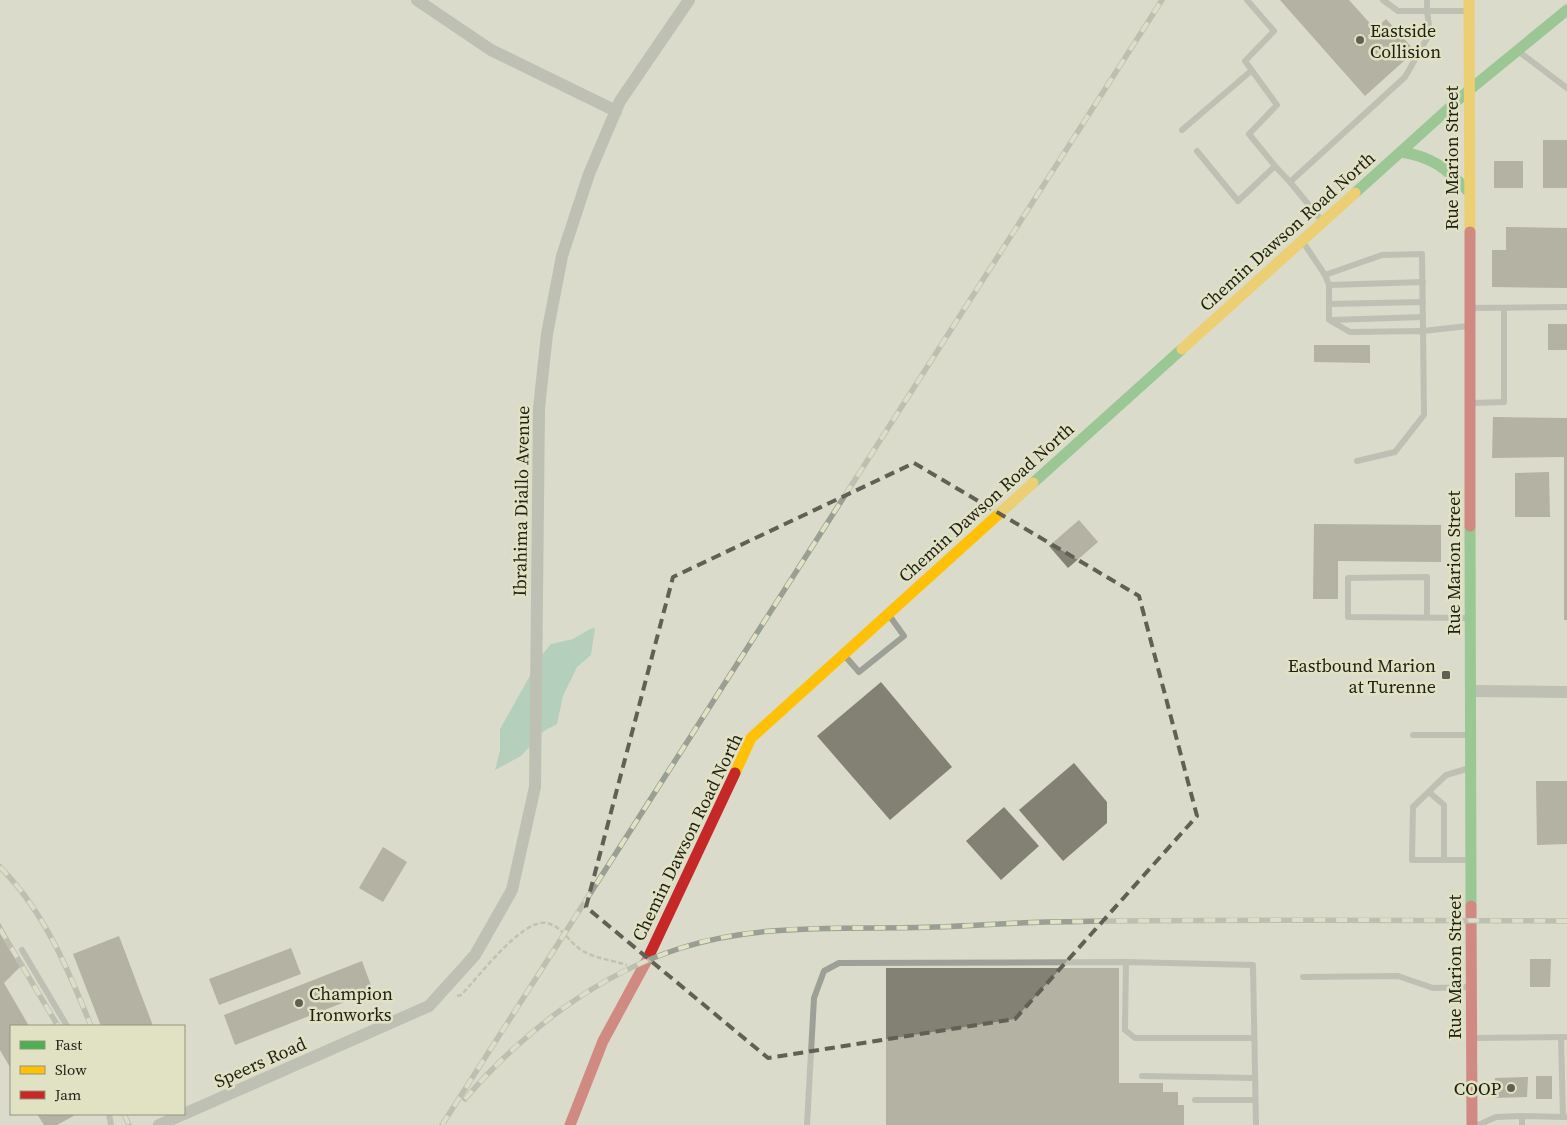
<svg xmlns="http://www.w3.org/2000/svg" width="1567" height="1125" font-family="'Source Serif 4',serif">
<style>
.water{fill:#88c2ae}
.building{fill:#838074}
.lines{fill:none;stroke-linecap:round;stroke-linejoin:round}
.path{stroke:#a2a59a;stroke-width:2.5;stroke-dasharray:5 2.5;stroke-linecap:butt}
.lane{stroke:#9ca097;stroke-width:6}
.street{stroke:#9ca097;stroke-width:12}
.fast{stroke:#4caf50;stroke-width:11}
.slow{stroke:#ffc107;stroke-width:11}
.jam{stroke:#c62828;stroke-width:11}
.rail-casing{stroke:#9a9f93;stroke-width:5.5}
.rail{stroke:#e0e2c3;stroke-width:4;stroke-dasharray:11;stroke-linecap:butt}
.marked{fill:none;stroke:#606154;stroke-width:4;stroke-dasharray:10 6;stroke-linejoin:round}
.poi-dot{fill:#606154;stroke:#e0e2c3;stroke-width:2}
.labels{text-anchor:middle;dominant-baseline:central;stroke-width:5;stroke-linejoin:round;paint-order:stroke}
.poi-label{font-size:18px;fill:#1f1f14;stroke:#e0e2c3;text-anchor:start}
.street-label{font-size:18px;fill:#1f1f14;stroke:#e0e2c3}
</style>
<rect width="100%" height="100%" fill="#dadbca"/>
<polygon class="water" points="595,628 591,655 577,667 563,696 557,724 544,731 521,756 495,770 500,751 500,729 541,656 551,644 573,639 590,629"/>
<g class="building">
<polygon points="1280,0 1349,0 1375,29 1386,19 1415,51 1365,96"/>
<rect x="1543" y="140" width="24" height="48"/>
<rect x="1494" y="161" width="29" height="27"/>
<polygon points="1506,227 1567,228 1567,288 1492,287 1492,250 1506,250"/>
<rect x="1548" y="324" width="19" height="26"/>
<polygon points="1314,345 1370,345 1370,363 1314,362"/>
<polygon points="1493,417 1567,418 1567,620 1564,620 1564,457 1492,458"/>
<polygon points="1549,472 1550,517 1515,517 1515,473"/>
<polygon points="1079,520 1098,542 1068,568 1049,546"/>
<polygon points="1314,524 1441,525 1441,562 1338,561 1338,599 1313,599"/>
<polygon points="881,682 952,767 890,820 817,736"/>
<polygon points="1074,763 1107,802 1107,823 1063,861 1019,810"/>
<polygon points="1536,781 1567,781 1567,844 1537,845"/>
<polygon points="1004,807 1039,846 1001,880 966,841"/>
<polygon points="383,847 407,862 383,902 359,888"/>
<polygon points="0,923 23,964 4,983 29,1026 11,1026 11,1069 0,1050"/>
<polygon points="119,936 153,1026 101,1026 73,954"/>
<polygon points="291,948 301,974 219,1005 209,979"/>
<polygon points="1530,959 1551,959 1550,987 1530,987"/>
<polygon points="362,961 373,991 235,1045 224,1015"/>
<polygon points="886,968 1119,968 1119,1083 1163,1083 1163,1092 1178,1092 1178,1105 1184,1105 1184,1125 886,1125"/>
<rect x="1536" y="1076" width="16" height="23"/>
<polygon points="1528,1077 1527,1097 1495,1098 1495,1078"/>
<polygon points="37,1114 77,1114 57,1125 44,1125"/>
</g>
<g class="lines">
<path class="path" d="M 457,996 L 461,995 C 478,978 522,918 547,923 C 563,927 570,944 583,951 C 597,959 612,960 627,965"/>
<g class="lane">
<polyline points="1247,0 1274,31 1245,61 1277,105 1249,134 1275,166"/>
<polyline points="1383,0 1398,11 1427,11 1427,0"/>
<polyline points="1518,51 1567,88"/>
<polyline points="1182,130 1251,71"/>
<polyline points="1197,151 1238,201 1275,166 1290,182"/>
<polyline points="1322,221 1290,182 1405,77 1430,33 1427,11 1468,11"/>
<polyline points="1303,242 1325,275 1382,255 1422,254 1423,331 1468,326"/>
<polyline points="1325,275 1329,285 1329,320 1350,332 1423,331 1424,415 1395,452 1357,461"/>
<polyline points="1329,285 1423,282"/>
<polyline points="1329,304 1423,302"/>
<polyline points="1470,308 1567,307"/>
<polyline points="1331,320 1423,317"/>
<polyline points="1472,403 1504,402 1504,308"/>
<polyline points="1427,616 1427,577 1348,578 1348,617 1468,618"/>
<polyline points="845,656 859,672 904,636 889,615"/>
<polyline points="1413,735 1470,735"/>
<polyline points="1470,768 1446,775 1413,807 1412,860 1471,860"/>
<polyline points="1430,793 1444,805 1444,860"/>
<polyline points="22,950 67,1026"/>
<polyline points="1126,962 1125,1030 1135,1038 1253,1038"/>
<polyline points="1303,977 1398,976 1433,988 1471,987"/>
<polyline points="1561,1037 1563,1117"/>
<polyline points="1473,1038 1567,1037"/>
<polyline points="1142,1076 1254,1078"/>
<polyline points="1195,1100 1255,1100"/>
<polyline points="109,1114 111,1125"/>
<polyline points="807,1125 814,998 824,971 839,963 1126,962 1253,965 1256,1125"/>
<polyline points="1478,1125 1496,1117 1522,1116"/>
<polyline points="1522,1125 1522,1116 1565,1117"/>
</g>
<g class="street">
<polyline points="417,0 491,50 616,111"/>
<polyline points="1471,691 1567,692"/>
<polyline points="159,1125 429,1006 475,955 512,890 535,787 539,408 547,334 562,256 589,174 620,101 689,0"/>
</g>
<g class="fast">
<path d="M 1401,152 C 1433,157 1446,168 1468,191"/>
<polyline points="1355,193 1468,91 1567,10"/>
<polyline points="1033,483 1182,349"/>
<polyline points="1470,526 1471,906"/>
</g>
<g class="slow">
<polyline points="1469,0 1470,232"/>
<polyline points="1182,349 1355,193"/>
<polyline points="735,773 751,738 1033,483"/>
</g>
<g class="jam">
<polyline points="1470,232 1470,526"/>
<polyline points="1471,906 1472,1125"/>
<polyline points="570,1125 603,1041 647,960 735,773"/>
</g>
<g class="rail-casing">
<g id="rail">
<path d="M 0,867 C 44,911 68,969 91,1026"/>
<polyline points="0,929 58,1026"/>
<path d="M 465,1099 C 523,1032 596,975 681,948 C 761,922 851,930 934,927 C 971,926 1008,923 1045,922 C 1219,919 1393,920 1567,921"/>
<polyline points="124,1114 129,1125"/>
<polyline points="442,1125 1162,0"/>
</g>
</g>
<use href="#rail" class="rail"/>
</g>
<path d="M0 0H1567V1125H0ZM 914,463 L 1139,596 L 1197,816 L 1015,1019 L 768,1058 L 586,907 L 673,577 Z" fill="#dadbca" fill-opacity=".55" fill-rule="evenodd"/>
<path class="marked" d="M 914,463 L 1139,596 L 1197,816 L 1015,1019 L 768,1058 L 586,907 L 673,577 Z"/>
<g class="poi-dot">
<circle cx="1360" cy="40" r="5"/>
<rect x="1441" y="670" width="10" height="10" rx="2.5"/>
<circle cx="299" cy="1003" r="5"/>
<circle cx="1511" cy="1088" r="5"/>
</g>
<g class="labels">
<g class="poi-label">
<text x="1370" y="30">Eastside<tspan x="1370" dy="21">Collision</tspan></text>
<text x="1436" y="665" text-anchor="end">Eastbound Marion<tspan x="1436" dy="21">at Turenne</tspan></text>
<text x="309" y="993">Champion<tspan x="309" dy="21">Ironworks</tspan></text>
<text x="1501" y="1088" text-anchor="end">COOP</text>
</g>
<g class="street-label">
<text transform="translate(1451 158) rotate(-90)">Rue Marion Street</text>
<text transform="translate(1287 231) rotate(-42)">Chemin Dawson Road North</text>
<text transform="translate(521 501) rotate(-89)">Ibrahima Diallo Avenue</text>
<text transform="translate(986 502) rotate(-42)">Chemin Dawson Road North</text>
<text transform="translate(1453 563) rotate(-90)">Rue Marion Street</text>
<text transform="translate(687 837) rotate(-64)">Chemin Dawson Road North</text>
<text transform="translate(1454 967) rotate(-90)">Rue Marion Street</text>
<text transform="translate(260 1062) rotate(-24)">Speers Road</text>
</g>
</g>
<rect x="10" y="1025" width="175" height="90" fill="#e0e2c3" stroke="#93947d"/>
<rect x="20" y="1041" width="25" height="8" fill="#4caf50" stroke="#93947d"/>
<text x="55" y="1050" font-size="15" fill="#1f1f14">Fast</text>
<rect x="20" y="1066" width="25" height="8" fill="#ffc107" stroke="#93947d"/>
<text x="55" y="1075" font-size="15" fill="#1f1f14">Slow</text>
<rect x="20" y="1091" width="25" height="8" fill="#c62828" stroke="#93947d"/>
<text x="55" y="1100" font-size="15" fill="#1f1f14">Jam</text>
</svg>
